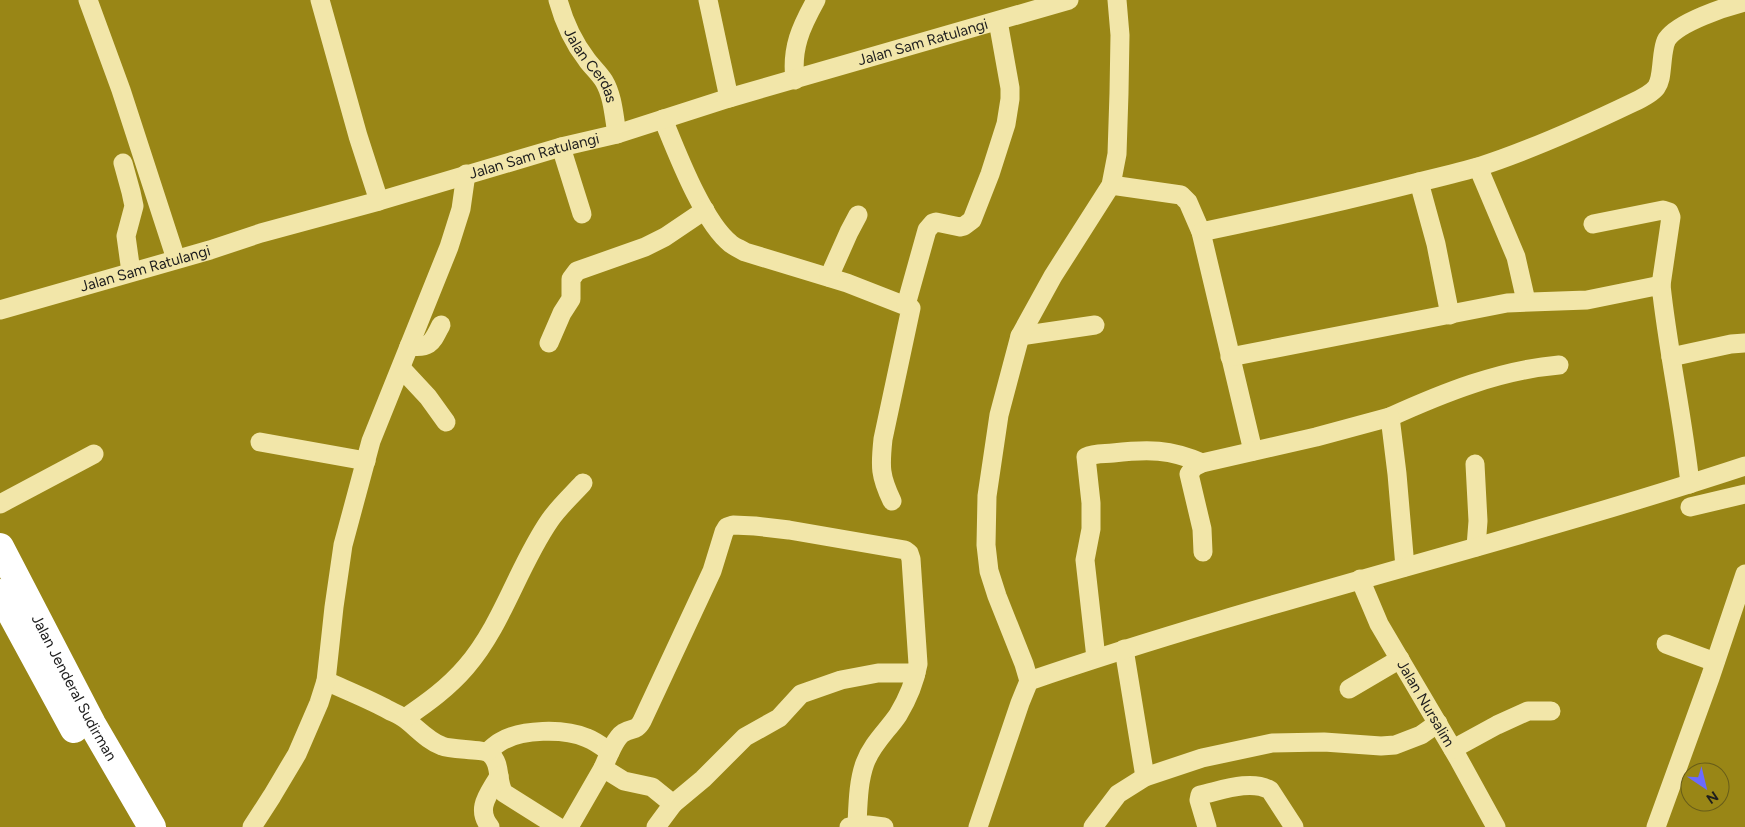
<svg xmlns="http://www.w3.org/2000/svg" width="1745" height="827" font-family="Figtree,sans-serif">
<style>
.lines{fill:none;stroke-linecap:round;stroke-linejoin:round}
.minor{stroke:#f2e6a9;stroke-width:19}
.highway{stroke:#fff;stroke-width:28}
.labels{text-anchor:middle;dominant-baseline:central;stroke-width:5;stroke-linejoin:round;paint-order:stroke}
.street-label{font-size:15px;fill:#1d1d1d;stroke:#998616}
</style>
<rect width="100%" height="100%" fill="#998616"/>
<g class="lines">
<g class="minor">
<polyline points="88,0 121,90 176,259"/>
<polyline points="320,0 358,136 379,201"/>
<path id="s1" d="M 558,0 C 564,22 573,42 587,60 C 592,67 599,73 604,81 C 613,96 614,117 617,134"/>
<polyline points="708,0 729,98"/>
<path d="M 795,80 C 791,48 801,27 816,0"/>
<path d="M 663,119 C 677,153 703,222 731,244 C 735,247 740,249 745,252 L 847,283 L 911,308 L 883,439 C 880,467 880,476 892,501"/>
<polyline points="561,147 582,214"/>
<polyline points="123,163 131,192 134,206 126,236 131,272"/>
<polyline points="1478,167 1516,257 1526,301"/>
<polyline points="1419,182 1436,244 1450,315"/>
<polyline points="1111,185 1181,195 1188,202 1201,232 1253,451"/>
<polyline points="1593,224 1663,210 1669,212 1671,217 1661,285"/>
<path d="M 1201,232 C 1273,217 1344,201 1415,183 C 1436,178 1457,173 1478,167 C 1528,151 1584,126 1632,103 C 1664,88 1659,85 1663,54 C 1664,49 1664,44 1667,39 C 1679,22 1725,7 1745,2"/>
<polyline points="829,277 849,232 858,215"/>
<polyline points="906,305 927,230 933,223 936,222 960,227 964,226 972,220 990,174 1006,124 1010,99 1010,88 998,21"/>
<path id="s2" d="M 0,310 L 210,250 L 261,233 L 379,201 L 561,147 L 617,134 L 729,98 L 1069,0"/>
<polyline points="1020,336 1095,325"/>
<polyline points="549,343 562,313 571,299 571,279 577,271 645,247 665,237 705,210"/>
<path d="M 409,346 C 431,349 432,342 441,325"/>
<path d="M 1230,357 L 1507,303 L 1587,300 L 1661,285 C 1668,352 1683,417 1690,484"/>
<polyline points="1671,357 1731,344 1745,343"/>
<polyline points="401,368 428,397 446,422"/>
<path d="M 1390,417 C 1443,393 1500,370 1559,365"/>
<polyline points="260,442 366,461"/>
<polyline points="1475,464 1478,521 1476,547"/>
<polyline points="0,504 94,454"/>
<polyline points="1690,507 1745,494"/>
<polyline points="1203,552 1202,529 1189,474 1194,467 1202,463 1316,437 1390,417 1397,474 1405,567"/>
<path id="s3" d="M 1360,579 L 1379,624 L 1458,758 L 1496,827"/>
<polyline points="1666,644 1715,662"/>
<polyline points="1124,649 1145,777"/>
<path d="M 1096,658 L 1085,560 L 1091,529 L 1091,503 L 1086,457 C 1094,453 1105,454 1113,453 C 1148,449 1170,449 1202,463"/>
<path d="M 326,681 C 346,690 366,698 385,708 C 391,712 399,714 405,719 C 417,728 428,741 442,746 C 452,750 485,749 490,754 C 502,764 496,781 504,793 L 558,827"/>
<polyline points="1029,681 1024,664 997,596 989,571 986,545 987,496 999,415 1020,336 1053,276 1111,185 1117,154 1119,93 1120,35 1117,0"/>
<polyline points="1349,689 1400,659"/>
<path d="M 405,718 C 427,703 448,688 466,667 C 503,624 518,566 550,520 C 559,507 572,495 583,483"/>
<polyline points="1453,749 1497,725 1528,711 1551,711"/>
<path d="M 487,752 C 491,749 495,745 500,742 C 521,729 564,728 587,738 C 595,741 603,747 610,752"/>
<path d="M 603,768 C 607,759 615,738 623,733 C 632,727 636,732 642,721 L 712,571 L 724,532 L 727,527 L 733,525 L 755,526 L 789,530 L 905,550 L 909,553 L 911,559 L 918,664 C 915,681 907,700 898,715 C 887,731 872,744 865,763 C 858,782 858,805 857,825"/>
<polyline points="673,804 703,779 745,737 779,718 801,694 841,680 878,673 916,673"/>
<polyline points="252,827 272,796 297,754 319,703 326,681 334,607 343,545 371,441 449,247 461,209 466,174"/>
<path d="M 490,827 C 475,808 489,794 499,776"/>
<polyline points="569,827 603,768 624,781 652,787 673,804 656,827"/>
<polyline points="849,827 868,825 884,827"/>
<path d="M 978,827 L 1020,703 L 1029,681 C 1265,600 1508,544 1745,466"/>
<polyline points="1093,827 1118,794 1145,777 1202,758 1272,743 1324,742 1381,746 1395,745 1421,735 1438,723"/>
<path d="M 1207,827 L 1199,800 L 1200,795 C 1220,791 1250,779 1270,790 L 1294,827"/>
<polyline points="1656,827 1710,678 1745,574"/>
</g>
<g class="highway">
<path id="s4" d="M 0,547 L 92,724 L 152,827"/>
<polyline points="0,593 74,729"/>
</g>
</g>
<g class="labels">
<g class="street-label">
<text stroke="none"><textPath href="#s2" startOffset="961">Jalan Sam Ratulangi</textPath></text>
<text stroke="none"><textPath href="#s1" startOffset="74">Jalan Cerdas</textPath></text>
<text stroke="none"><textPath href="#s2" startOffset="556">Jalan Sam Ratulangi</textPath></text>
<text stroke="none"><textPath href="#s2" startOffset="151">Jalan Sam Ratulangi</textPath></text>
<text stroke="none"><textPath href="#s4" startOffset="159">Jalan Jenderal Sudirman</textPath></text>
<text stroke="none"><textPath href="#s3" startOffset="141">Jalan Nursalim</textPath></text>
</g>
</g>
<g transform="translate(1705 787) rotate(145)"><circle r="24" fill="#998616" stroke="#675c19"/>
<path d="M0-4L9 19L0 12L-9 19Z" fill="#6b6aff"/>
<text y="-8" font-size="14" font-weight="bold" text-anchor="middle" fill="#1d1d1d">N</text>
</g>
</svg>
